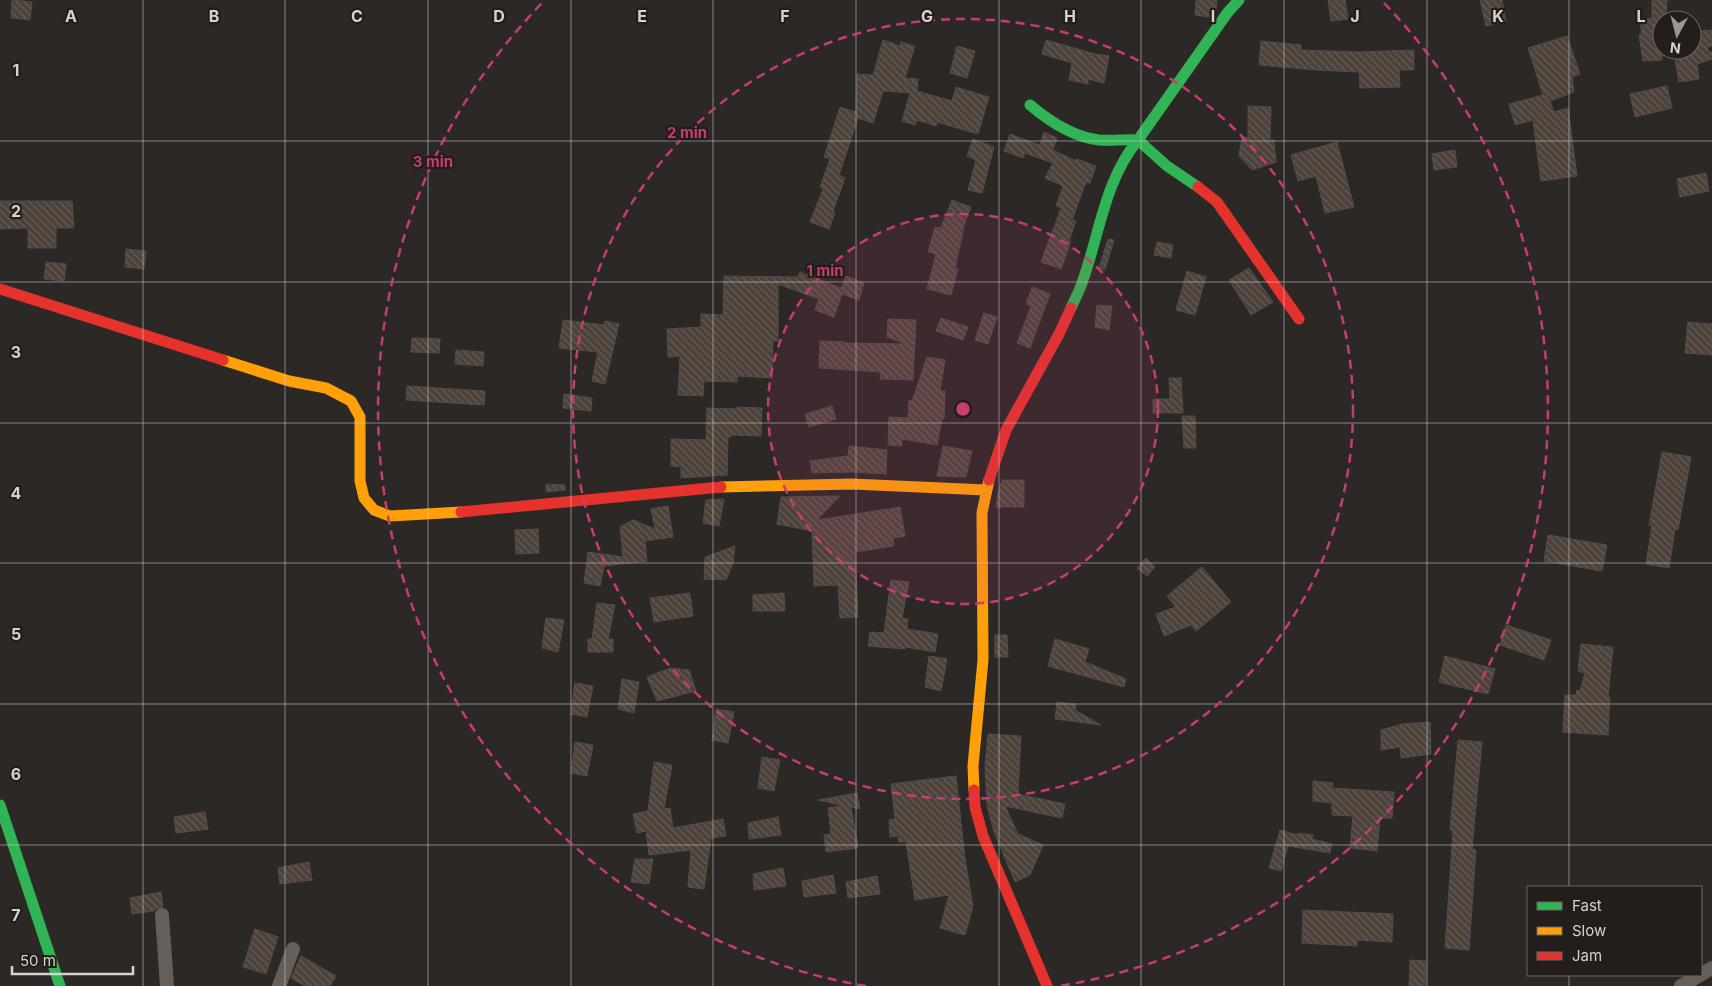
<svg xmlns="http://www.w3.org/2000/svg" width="1712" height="986" font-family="Inter,sans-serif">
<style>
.building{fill:url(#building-back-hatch);stroke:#4f4c4a}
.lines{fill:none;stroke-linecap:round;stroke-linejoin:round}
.street{stroke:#655e59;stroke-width:14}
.fast{stroke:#30b455;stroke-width:11}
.slow{stroke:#ff9f0a;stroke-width:11}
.jam{stroke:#e5322d;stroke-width:11}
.grid{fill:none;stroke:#d6d2d0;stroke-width:1;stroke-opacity:0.55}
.ring{fill:none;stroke:#c63d72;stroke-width:2.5;stroke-dasharray:9 6}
.grid-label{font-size:16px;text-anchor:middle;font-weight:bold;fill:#d6d2d0;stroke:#231e1b;stroke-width:4.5;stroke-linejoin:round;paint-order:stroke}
.centre{fill:#c63d72;stroke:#231e1b;stroke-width:2.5}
.ring-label{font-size:15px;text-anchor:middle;font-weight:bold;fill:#c63d72;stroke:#231e1b;stroke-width:4.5;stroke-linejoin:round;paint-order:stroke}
</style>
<defs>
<pattern id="building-back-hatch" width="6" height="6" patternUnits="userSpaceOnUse" patternTransform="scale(1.25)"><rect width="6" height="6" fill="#4d423a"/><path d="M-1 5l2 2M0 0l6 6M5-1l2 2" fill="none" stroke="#665c55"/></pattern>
</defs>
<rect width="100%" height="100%" fill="#2b2826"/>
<g class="building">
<polygon points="12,0 32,2 30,20 11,18"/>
<polygon points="1196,0 1217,0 1216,9 1210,17 1195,15"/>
<polygon points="1328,0 1345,0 1348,19 1331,21"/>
<polygon points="1480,0 1502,0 1506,21 1486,26"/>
<polygon points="1652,0 1667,0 1666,20 1662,20 1662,60 1643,61 1639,35 1642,35 1640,20 1652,18"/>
<polygon points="1712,30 1712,46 1707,47 1709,52 1712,52 1712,59 1697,64 1699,79 1679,82 1674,53 1689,52 1689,50 1692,50 1692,32"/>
<polygon points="1567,36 1580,74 1572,77 1574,92 1550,101 1554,112 1568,108 1577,176 1541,181 1533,120 1515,125 1509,104 1543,95 1528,48"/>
<polygon points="883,40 900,46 901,42 915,46 905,78 918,79 917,91 952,101 956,87 989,97 978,134 937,122 936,126 917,120 915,125 902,121 910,93 883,91 873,123 858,118 839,175 845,178 833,211 835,212 829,229 810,222 823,189 820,187 830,159 824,157 840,107 856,112 857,74 873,75"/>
<polygon points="1046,40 1095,54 1109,56 1104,83 1088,79 1088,84 1069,80 1072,63 1042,54"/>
<polygon points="1261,41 1301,45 1301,50 1359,52 1414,50 1414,70 1399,70 1400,87 1360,88 1359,72 1316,70 1259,65"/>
<polygon points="957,46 975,51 967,78 950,73"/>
<polygon points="1667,86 1672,108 1635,117 1630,94"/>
<polygon points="1248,106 1271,107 1270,140 1274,140 1276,162 1252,170 1239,156 1242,137 1248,138"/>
<polygon points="1044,132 1057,138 1053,150 1076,161 1077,159 1096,166 1090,183 1086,182 1072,220 1076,221 1069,241 1071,241 1061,269 1041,262 1061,208 1056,206 1063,186 1045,178 1053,163 1025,153 1023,158 1004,151 1010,134 1040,145"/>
<polygon points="973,139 994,147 982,193 968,190 976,160 967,156"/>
<polygon points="1337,142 1354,207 1325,213 1316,176 1298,181 1291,155"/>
<polygon points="1455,150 1457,167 1434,170 1432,154"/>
<polygon points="1706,173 1709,191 1680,197 1677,179"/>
<polygon points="952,200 971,207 965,222 955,268 958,269 951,295 927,289 936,254 928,252 935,227 941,228"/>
<polygon points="0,201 72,201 74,228 56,228 56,248 28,248 28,228 0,229"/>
<polygon points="1108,239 1114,240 1105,270 1099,268"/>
<polygon points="1157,242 1173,245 1171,258 1154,255"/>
<polygon points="126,249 146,251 144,269 125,267"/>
<polygon points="46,262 66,264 64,281 44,279"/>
<polygon points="1249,268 1273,302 1251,315 1229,280"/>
<polygon points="1187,271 1206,277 1195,315 1176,310"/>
<polygon points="800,272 841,288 846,276 864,283 859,300 842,294 834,317 815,310 819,299 778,284 778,341 773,341 772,378 737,376 737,382 704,381 703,396 678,395 680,356 668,357 667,329 701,327 701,314 723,315 724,276 798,277"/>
<polygon points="1032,287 1050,294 1030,348 1017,343 1031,306 1026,304"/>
<polygon points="1097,305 1112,306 1109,330 1095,327"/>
<polygon points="984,313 997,317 988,344 975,340"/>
<polygon points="941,318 968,327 963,340 936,331"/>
<polygon points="888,319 916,320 913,380 880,379 881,372 819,368 820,341 845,342 845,343 906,344 887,337"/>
<polygon points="563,320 604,325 605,321 619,324 605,384 592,381 598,352 559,348"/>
<polygon points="1688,322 1712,324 1712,355 1685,353"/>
<polygon points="412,338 440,339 439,353 411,352"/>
<polygon points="456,350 484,352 483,366 455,364"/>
<polygon points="927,357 945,360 940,391 945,391 944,419 942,419 937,445 902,439 902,446 888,445 889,417 908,418 909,400 912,401"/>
<polygon points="1169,378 1181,378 1183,413 1153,413 1153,399 1170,399"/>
<polygon points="407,386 485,391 484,405 406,400"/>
<polygon points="564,394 592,398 591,411 563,408"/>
<polygon points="832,406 836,419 809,427 805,414"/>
<polygon points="737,407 762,408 761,436 731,435 731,437 728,437 727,475 681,478 681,467 671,466 671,439 706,440 707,408 737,409"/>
<polygon points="1182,416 1195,416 1196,448 1184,448"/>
<polygon points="849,446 887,450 886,474 852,472 812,473 810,461 848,456"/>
<polygon points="943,446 972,451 966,477 937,476"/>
<polygon points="1662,452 1691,457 1678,530 1675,529 1669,568 1646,564 1652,525 1649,525"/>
<polygon points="1002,480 1024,480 1024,507 996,507 998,493"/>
<polygon points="546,484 565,485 565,490 546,492"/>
<polygon points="840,496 817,520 900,507 905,536 893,538 894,546 855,552 858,617 840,618 838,585 814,586 812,531 777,524 781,497"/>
<polygon points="724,499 719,526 703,523 706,500"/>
<polygon points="668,506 673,537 645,541 647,561 604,566 600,586 584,583 588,552 623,557 620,527 633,520 655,529 651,509"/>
<polygon points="538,529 539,553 516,554 515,530"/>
<polygon points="1548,535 1607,545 1602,571 1544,561"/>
<polygon points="735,546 733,563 726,580 704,579 705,557"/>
<polygon points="1146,558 1155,567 1147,576 1137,568"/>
<polygon points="1202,567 1231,602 1196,631 1191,625 1164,636 1156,614 1176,607 1167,596"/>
<polygon points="891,580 909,582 902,618 908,619 907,629 938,634 935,652 905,647 905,649 868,646 870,632 884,633"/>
<polygon points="690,593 693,616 654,622 650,598"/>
<polygon points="784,593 785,611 753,611 753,595"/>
<polygon points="597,603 615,605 608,639 613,639 613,652 588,652 588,639 592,639"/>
<polygon points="546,618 564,620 558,652 542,648"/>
<polygon points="1506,625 1551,640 1544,660 1500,645"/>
<polygon points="995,635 1007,635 1008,657 995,657"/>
<polygon points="1055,639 1089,649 1085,662 1126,679 1124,687 1048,666"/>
<polygon points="1581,644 1613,647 1608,697 1610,697 1608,735 1563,732 1565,695 1576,695 1577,690 1580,691 1585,673 1578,671"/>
<polygon points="929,656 947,659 941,691 925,687"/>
<polygon points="1445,656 1495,669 1488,694 1439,682"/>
<polygon points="671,668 689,670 696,691 657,701 647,677"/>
<polygon points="622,679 639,682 634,713 618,709"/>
<polygon points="575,683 593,686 587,717 571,714"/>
<polygon points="1057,702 1076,704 1075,710 1101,725 1055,719"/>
<polygon points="716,709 734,712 728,743 712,740"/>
<polygon points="1430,722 1431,754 1401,758 1400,747 1381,750 1381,730 1403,724"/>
<polygon points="988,734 1021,736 1018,794 1065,804 1062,818 1005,806 1018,834 1043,845 1030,875 1015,882 994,832 987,805 985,766"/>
<polygon points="1458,740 1482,742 1472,849 1476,850 1469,950 1445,948 1453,831 1450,830"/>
<polygon points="575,742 593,745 587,776 571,773"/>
<polygon points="762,757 780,760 774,791 758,788"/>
<polygon points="654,762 672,765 664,809 670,808 673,828 723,819 726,836 711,838 704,889 688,887 691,850 649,855 646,831 637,833 633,814 648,811"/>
<polygon points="956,776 965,859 973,906 965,935 940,928 949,895 915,900 906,842 899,842 898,836 890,837 889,820 895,819 891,784"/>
<polygon points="1313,781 1333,783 1332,788 1394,792 1392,818 1380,818 1377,851 1350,848 1353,816 1332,815 1332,803 1313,801"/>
<polygon points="857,793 860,809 851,807 858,848 826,852 824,835 831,834 828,808 844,806 818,800"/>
<polygon points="205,812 208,829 176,833 174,817"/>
<polygon points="778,817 781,835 749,839 748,823"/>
<polygon points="1280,830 1297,835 1298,833 1313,835 1312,839 1332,844 1330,853 1288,846 1281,871 1269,868"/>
<polygon points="635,859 653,859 649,884 631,882"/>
<polygon points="309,862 312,880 280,884 278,868"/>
<polygon points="783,868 786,886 754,890 753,874"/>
<polygon points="833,875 836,893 804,897 802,881"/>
<polygon points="877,876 880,894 848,898 846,882"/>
<polygon points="161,892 163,907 158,908 154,911 132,914 130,898"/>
<polygon points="1303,910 1393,914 1392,942 1357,940 1357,946 1302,943"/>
<polygon points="255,929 278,937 266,974 243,967"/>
<polygon points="301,956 336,976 330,986 305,986 291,978"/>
<polygon points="1410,960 1426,961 1425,986 1409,986"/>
</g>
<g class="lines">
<g class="street">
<polyline points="162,915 167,986"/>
<polyline points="279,986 293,949"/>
<polyline points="1681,986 1712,968"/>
</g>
<g class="fast">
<path d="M 1030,105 C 1049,121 1073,137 1099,140 C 1112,141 1125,139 1138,140 L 1167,166 L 1198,187"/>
<path d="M 1071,308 C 1075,299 1080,290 1083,280 C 1100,232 1105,180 1138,140 L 1228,12 L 1239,0"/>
<polyline points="0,805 60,986"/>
</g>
<g class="slow">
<polyline points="223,360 289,381 326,388 351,401 360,417 360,481 364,498 374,510 390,516 461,512"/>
<polyline points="721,487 852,484 986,490"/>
<polyline points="974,790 973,766 983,660 982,513 989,480"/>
</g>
<g class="jam">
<polyline points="1198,187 1217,202 1299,319"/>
<polyline points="0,289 223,360"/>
<polyline points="989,480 1006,430 1059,334 1071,308"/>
<polyline points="461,512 721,487"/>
<polyline points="974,790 975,807 983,836 1047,986"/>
</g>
</g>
<path class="grid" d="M 143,0 L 143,986M 285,0 L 285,986M 428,0 L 428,986M 571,0 L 571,986M 713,0 L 713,986M 856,0 L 856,986M 999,0 L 999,986M 1141,0 L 1141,986M 1284,0 L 1284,986M 1427,0 L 1427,986M 1569,0 L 1569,887M 0,141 L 1712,141M 0,282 L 1712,282M 0,423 L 1712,423M 0,563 L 1712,563M 0,704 L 1712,704M 0,845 L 1712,845M 1569,975 L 1569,986"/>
<circle cx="963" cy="409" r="195" fill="#c63d72" fill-opacity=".12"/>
<g class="ring">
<circle cx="963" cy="409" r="195"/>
<circle cx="963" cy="409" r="390"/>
<path d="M866 986A585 585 0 0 1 542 3M1384 3A585 585 0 0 1 1060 986"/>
</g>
<g class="grid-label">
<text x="71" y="22">A</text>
<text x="214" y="22">B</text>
<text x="357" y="22">C</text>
<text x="499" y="22">D</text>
<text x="642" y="22">E</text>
<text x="785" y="22">F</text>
<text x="927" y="22">G</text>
<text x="1070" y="22">H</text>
<text x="1213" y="22">I</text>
<text x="1355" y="22">J</text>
<text x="1498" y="22">K</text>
<text x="1641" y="22">L</text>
<text x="16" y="76">1</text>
<text x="16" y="217">2</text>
<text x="16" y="358">3</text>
<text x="16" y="499">4</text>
<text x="16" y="640">5</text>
<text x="16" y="780">6</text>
<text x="16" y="921">7</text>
</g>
<circle cx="963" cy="409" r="8" class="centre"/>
<g class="ring-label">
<text x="687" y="138">2 min</text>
<text x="433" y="167">3 min</text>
<text x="825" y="276">1 min</text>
</g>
<rect x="1527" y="886" width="175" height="90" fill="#231e1b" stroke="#6b6663"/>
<rect x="1537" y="902" width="25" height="8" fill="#30b455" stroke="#6b6663"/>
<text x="1572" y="911" font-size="15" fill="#d6d2d0">Fast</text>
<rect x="1537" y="927" width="25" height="8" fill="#ff9f0a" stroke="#6b6663"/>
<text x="1572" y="936" font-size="15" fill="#d6d2d0">Slow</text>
<rect x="1537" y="952" width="25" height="8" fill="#e5322d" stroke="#6b6663"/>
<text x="1572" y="961" font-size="15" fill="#d6d2d0">Jam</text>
<g transform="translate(1677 35) rotate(187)"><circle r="24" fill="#231e1b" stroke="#6b6663"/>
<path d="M0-4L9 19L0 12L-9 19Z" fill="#9a9694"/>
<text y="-8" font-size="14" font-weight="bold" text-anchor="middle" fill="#d6d2d0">N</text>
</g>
<path d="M12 966v8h121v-8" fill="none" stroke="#d6d2d0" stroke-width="2.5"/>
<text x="20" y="966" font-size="15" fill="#d6d2d0" stroke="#231e1b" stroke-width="4" paint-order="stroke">50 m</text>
</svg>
